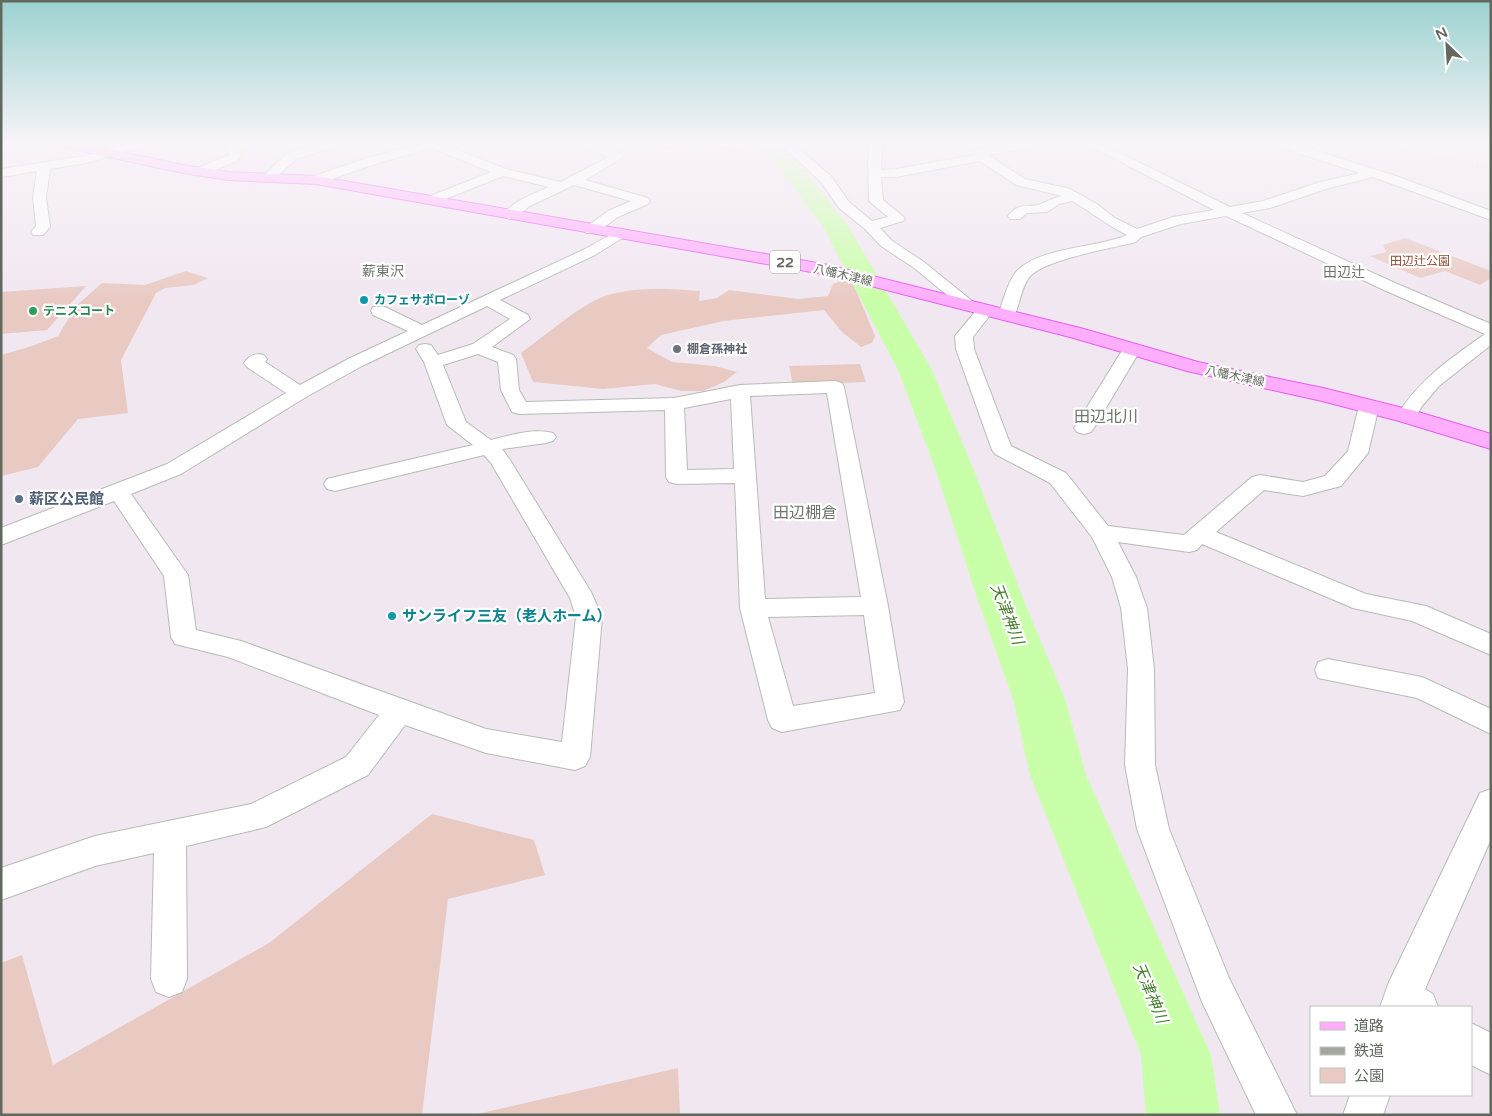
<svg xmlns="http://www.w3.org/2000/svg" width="1492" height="1116" font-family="'Varela Round','Noto Sans JP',sans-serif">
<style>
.green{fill:#e9cac3}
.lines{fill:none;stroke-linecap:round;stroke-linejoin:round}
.stream{fill:#c9ffa9;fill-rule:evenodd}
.river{fill:#c9ffa9;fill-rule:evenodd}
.minor-casing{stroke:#b6bcb4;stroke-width:2}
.major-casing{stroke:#e95af7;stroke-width:2}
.minor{fill:#fff;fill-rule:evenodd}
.major{fill:#ffaefd;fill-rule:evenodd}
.rail{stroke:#a4a6a2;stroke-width:2;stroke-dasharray:0.5 4;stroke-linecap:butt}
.culture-dot{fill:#0f9aa8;stroke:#fff;stroke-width:2}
.leisure-dot{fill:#2e9e5b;stroke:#fff;stroke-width:2}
.worship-dot{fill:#6b7280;stroke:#fff;stroke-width:2}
.service-dot{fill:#5c6f8a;stroke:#fff;stroke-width:2}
.labels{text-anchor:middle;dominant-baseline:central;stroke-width:4.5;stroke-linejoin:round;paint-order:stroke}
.far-park-label{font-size:12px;fill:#904b35;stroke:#fff}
.far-street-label{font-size:12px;fill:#61685e;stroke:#fff}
.far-culture-label{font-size:12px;font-weight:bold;fill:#0d838f;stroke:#fff;text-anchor:start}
.far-leisure-label{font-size:12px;font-weight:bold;fill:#27864d;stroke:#fff;text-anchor:start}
.far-worship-label{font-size:12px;font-weight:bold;fill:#5b616d;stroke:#fff;text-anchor:start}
.shield{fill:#fff;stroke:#90958e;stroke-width:1}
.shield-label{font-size:14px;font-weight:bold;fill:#61685e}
.far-neighbourhood-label{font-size:14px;fill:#6d756a;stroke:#fff}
.service-label{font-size:15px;font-weight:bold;fill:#4e5e75;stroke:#fff;text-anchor:start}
.culture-label{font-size:15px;font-weight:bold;fill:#0d838f;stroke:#fff;text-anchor:start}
.neighbourhood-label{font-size:16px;fill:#6d756a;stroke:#fff}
.water-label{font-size:16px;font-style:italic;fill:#487f30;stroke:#fff}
</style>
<rect width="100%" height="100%" fill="#f1e7f1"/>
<g class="green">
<polygon points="649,144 729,144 744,154 699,145 667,150"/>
<polygon points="1405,238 1491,271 1491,278 1480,285 1445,271 1420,278 1370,256 1386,252 1383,245"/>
<polygon points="186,271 208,278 194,285 165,288 156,293 121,360 128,413 78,419 38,467 1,476 1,355 32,346 58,336 76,306 102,283 145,285"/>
<path d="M 844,280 L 853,283 L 875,336 L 872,343 L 861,347 L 842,332 L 824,310 L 724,321 L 661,335 L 647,348 L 672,362 L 715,366 L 737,372 L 724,382 L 703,391 L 681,391 L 655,384 L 603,389 L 533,382 L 521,353 C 544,336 566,317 590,303 C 620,285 668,288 700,291 L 699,301 L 717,298 L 729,290 L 798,299 L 828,296 L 833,284 Z"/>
<polygon points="86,286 47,330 1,334 1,292"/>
<polygon points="860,364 866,382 793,385 789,366"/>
<polygon points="432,814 534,840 545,875 448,899 422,1115 1,1115 1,963 22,955 53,1065 269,943"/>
<polygon points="678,1068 680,1115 473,1115"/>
</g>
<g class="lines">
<polygon class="stream" points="239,144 243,144 246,157 231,164 229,164 229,162 242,156"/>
<polygon class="river" points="756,144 780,144 792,154 848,226 932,370 973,468 1024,601 1065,699 1086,775 1211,1055 1220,1115 1146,1115 1141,1055 1030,775 1013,699 978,601 935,468 898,370 823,227 776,164"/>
<g class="minor-casing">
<g id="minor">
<polygon points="124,144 143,144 141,147 86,163 50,169 46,197 50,227 43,235 33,235 31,232 36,226 33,197 37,171 1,177 1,169 85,156"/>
<polygon points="227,144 239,144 241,156 237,161 203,175 195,175 193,172 195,169 229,155"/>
<polygon points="319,144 337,144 335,147 296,159 273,180 268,181 262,177 288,153"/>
<path d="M 420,144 L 442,144 L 506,169 L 561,182 L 608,157 L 582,147 L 580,144 L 596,144 L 622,154 L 624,157 L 585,180 L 648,198 L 650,201 L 648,204 L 618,217 L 596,233 L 586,233 L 584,230 L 586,227 L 608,211 L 631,201 L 574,185 L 530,206 L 514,218 L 509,219 L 502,215 C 513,201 533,194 549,187 L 503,176 L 433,204 L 428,203 L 426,200 L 428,197 L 491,172 L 432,148 L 375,164 L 321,183 L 316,184 L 310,180 L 311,177 L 367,158 Z"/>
<path d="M 780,144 L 793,144 L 831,176 L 849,202 L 872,221 L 888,217 L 869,201 L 868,159 L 870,144 L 882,144 L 881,170 L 896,169 L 975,155 L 976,150 L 1009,144 L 1034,144 L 1028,148 L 988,155 L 1025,179 L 1070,189 L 1097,204 L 1115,218 L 1137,229 L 1173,217 L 1214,210 L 1086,144 L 1101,144 L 1230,207 L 1263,201 L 1320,182 L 1360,173 L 1279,147 L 1277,144 L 1295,144 L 1396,176 L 1491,211 L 1491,220 L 1373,177 L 1329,188 L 1270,208 L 1242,213 L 1395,283 L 1491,324 L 1491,345 L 1439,386 L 1422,406 L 1414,420 L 1407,422 L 1400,420 L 1397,416 C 1418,380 1451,358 1485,334 L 1384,290 L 1226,216 L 1181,224 L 1141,237 L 1136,242 C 1114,248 1039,260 1028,279 C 1020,291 1020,307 1012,319 L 1000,319 L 998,315 C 1003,302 1007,283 1016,272 C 1038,247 1098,248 1127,235 C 1107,225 1091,212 1072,201 L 1059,204 L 1047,212 L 1027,213 L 1020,219 L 1010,219 L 1008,216 C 1019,202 1024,208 1038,205 C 1045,203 1052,198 1062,196 L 1016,185 L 980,161 L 896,177 L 881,177 L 883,200 L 905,218 L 903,221 L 880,228 L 891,240 L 924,262 L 977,305 L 975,308 L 963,308 L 914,268 L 881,246 L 865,229 L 839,208 L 821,182 Z"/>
<path d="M 619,230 L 624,231 L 626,234 L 624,237 L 595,255 L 500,300 L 528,315 L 530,319 L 492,347 L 513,355 L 516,359 L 519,390 L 526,402 L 674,398 L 740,385 L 835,381 L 842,383 L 844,387 L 888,606 L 904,702 L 900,710 L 782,732 L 772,728 L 768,720 L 740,608 L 735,483 L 677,484 L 669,482 L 666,477 L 665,410 L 519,414 L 512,412 L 501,390 L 498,362 L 478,354 L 443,365 L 466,422 L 491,440 C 511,435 534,428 553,433 L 556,437 L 553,441 L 546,443 L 502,449 L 510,460 L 591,592 L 602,617 L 590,757 L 585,766 L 575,770 L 486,753 L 405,725 L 368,775 L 266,827 L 186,846 L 187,979 L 182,992 L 169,997 L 156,992 L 151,979 L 154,853 L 95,866 L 1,900 L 1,868 L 95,836 L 251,804 L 346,757 L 379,715 L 228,657 L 175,644 L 171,637 L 164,576 L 114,501 L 1,545 L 1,528 L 167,464 L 286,393 L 247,367 L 244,363 C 249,355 255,353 264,355 L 267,359 L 265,362 L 300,385 L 350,358 L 408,331 L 373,315 L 371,311 L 373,307 L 385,307 L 422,325 L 585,249 ZM 487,306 L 510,319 L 473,344 L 438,355 L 431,345 L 425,344 L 419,345 L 416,349 L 424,362 L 447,425 L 473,445 L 335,477 L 327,479 L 324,484 L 327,489 L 335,491 L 484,455 L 491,463 L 570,598 L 576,617 L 562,742 L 486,729 L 241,641 L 196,630 L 188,575 L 131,494 L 181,474 L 306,397 L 362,366 ZM 827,393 L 861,597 L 765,599 L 750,396 ZM 731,399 L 734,469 L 687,470 L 684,408 ZM 864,615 L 875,693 L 793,706 L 768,617 Z"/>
<polygon points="986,305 992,306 994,310 973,337 974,349 1011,446 1066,473 1108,526 1184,535 1252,477 1260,475 1303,482 1325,476 1348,451 1359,406 1362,402 1369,400 1376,402 1379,406 1368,453 1341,486 1303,496 1264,490 1216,532 1366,594 1426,606 1491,634 1491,655 1412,621 1353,608 1202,544 1197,550 1189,552 1118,542 1136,577 1147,608 1154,669 1155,765 1169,829 1229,978 1297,1115 1256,1115 1202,1002 1137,829 1125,765 1128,669 1121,608 1112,577 1092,537 1050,483 995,454 992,450 956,349 955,336 980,306"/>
<polygon points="1132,344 1138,345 1141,349 1094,428 1091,432 1084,434 1077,432 1074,428 1123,349 1126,345"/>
<polygon points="1328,659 1422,677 1491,709 1491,734 1417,698 1318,678 1315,670 1318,662"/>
<polygon points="1491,789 1491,839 1425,989 1433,994 1438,1007 1380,1007 1389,982 1480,793"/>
<polygon points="1471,1023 1491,1033 1491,1075 1471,1065"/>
<polygon points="1350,1095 1390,1095 1383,1115 1343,1115"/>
</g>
</g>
<g class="major-casing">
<polygon id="major" points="59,144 85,144 183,165 229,172 316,176 829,265 1084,329 1198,362 1323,388 1415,411 1491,434 1491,449 1399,421 1322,401 1187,371 1070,337 828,275 316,184 229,180 183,173 66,148"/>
</g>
<use href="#minor" class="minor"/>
<use href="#major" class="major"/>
<g class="rail">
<polyline points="1371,144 1491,168"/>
<polyline points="1,147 29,144"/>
</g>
</g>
<linearGradient id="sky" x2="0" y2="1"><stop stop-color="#9bd2cf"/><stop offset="0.48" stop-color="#f9f4f9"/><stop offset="1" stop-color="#f9f4f9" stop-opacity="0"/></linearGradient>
<rect width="1492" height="300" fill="url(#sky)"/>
<g class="culture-dot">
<circle cx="364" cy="300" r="5"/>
<circle cx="392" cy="616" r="5"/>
</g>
<circle class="leisure-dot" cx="33" cy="311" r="5"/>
<circle class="worship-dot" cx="677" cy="349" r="5"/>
<circle class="service-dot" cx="19" cy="499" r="5"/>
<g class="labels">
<g class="far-park-label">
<text x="1420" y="261">田辺辻公園</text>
</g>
<g class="far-street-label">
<text transform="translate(843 275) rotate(13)">八幡木津線</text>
<text transform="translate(1235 376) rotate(12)">八幡木津線</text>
</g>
<g class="far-culture-label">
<text x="374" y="300">カフェサボローゾ</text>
</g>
<g class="far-leisure-label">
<text x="43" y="311">テニスコート</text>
</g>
<g class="far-worship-label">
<text x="687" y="349">棚倉孫神社</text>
</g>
<rect class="shield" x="770" y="250.5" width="30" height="23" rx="4"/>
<g class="shield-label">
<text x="785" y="262">22</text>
</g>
<g class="far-neighbourhood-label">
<text x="383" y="271">薪東沢</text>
<text x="1344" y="272">田辺辻</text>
</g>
<g class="service-label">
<text x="29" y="499">薪区公民館</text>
</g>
<g class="culture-label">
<text x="402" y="616">サンライフ三友（老人ホーム）</text>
</g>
<g class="neighbourhood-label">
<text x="1106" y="417">田辺北川</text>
<text x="805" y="513">田辺棚倉</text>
</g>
<g class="water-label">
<text transform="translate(1007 614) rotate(69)">天津神川</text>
<text transform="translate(1150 993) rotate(67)">天津神川</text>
</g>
</g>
<rect width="1492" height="1116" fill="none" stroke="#61685e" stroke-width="5"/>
<rect x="1310" y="1006" width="162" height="90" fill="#ffffff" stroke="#c0c3bf"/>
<rect x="1320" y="1022" width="25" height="8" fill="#ffaefd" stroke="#c0c3bf"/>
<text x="1354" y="1031" font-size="15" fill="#61685e">道路</text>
<rect x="1320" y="1047" width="25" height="8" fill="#a4a6a2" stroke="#c0c3bf"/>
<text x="1354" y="1056" font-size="15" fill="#61685e">鉄道</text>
<rect x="1320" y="1068" width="25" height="15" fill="#e9cac3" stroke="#c0c3bf"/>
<text x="1354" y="1081" font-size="15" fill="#61685e">公園</text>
<g transform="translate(1447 45) rotate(335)" stroke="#ffffff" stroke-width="4" paint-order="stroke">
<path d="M0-4L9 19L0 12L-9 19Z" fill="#61685e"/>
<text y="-8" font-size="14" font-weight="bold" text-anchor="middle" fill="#61685e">N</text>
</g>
</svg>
